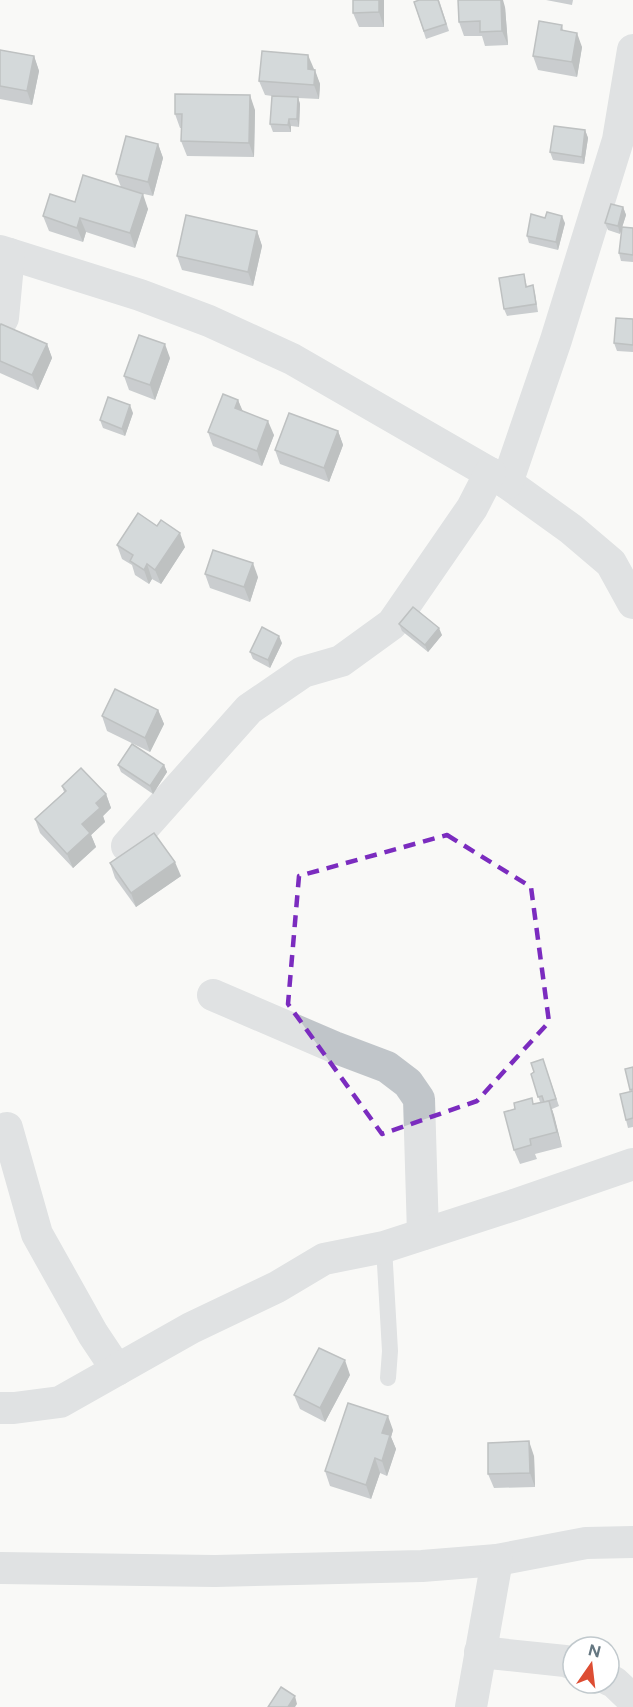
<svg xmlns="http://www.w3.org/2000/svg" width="633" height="1707" font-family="Figtree,sans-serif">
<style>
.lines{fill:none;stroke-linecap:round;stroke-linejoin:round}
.lane{stroke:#c0c5c9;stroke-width:16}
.street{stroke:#c0c5c9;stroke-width:32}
.wall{fill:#90989d}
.shaded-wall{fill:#757c7f}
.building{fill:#a7b1b6;stroke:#757c7f;stroke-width:1.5}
.marked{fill:none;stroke:#7b2cbf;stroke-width:4.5;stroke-dasharray:12 8;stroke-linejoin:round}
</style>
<rect width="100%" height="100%" fill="#f9f9f7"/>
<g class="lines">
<polyline class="lane" points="384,1247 390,1351 388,1378"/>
<g class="street">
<polyline points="0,251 140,295 209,321 292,359 507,483 571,529 611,563 633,603"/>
<polyline points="0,323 3,318 9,254"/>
<polyline points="507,483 556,340 618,140 633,50"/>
<polyline points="127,846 249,709 303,672 341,661 392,624 472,508 490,473"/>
<polyline points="213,995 334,1047 387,1067 408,1083 419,1099 423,1234"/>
<polyline points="7,1128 37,1234 93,1334 117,1370"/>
<polyline points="0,1408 14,1408 60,1402 191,1328 277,1287 324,1259 384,1247 517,1204 633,1164"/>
<polyline points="0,1568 215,1571 422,1566 497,1560 586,1543 633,1542"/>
<polyline points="480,1652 565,1661 573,1664"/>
<polyline points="609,1680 614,1682 633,1700"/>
<polyline points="471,1707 497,1560"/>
</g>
</g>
<g class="wall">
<polygon points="384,0 384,27 359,27 353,13"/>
<polygon points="439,0 449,31 426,39 414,2"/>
<polygon points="546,0 573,0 572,5"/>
<polygon points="505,7 508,45 485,46 482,36 464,36 459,22"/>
<polygon points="562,25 563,30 582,47 577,77 538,70 533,56"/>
<polygon points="0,50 34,56 39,71 32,105 0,99"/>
<polygon points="314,70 320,84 319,99 298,98 300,104 299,127 291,126 291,132 273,132 270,124 272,96 265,95 259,81"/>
<polygon points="255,110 254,157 187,156 181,141 182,128 180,128 175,114"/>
<polygon points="585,130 588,138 584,164 553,160 550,152"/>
<polygon points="158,144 163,158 153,196 135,192 148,209 135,248 86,232 83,242 49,231 43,216 75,202 121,187 116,174"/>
<polygon points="623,207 626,215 622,227 633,228 633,262 621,261 619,253 622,229 620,234 608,230 605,223"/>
<polygon points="565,223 558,250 529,243 527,236"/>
<polygon points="257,231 262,246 253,286 182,270 177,256"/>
<polygon points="524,274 527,287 533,285 535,293 538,312 507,316 504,309"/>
<polygon points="633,319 633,352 617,351 614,343"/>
<polygon points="0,326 47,344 52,358 38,390 0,373"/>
<polygon points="170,358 155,400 129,390 124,376"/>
<polygon points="238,400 242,411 274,435 262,466 213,446 208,432"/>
<polygon points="133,413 125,436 103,428 100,420"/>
<polygon points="338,431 343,445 329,482 280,464 275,450"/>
<polygon points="117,545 185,547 161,584 152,579 149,584 135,575 132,565 122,559"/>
<polygon points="205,574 258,577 250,602 210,588"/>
<polygon points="399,624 442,635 428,652 402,631"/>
<polygon points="282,643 270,668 253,659 250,652"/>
<polygon points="158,710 164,724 150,752 107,731 102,716"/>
<polygon points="118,765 164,765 167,772 153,794 121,772"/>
<polygon points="62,786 106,794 111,808 103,816 105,822 91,835 96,847 73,868 40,833 35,819 64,792"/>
<polygon points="110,863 181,876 136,907 115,878"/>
<polygon points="543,1059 559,1106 552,1109 562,1147 535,1154 537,1159 520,1164 514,1150 534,1104 540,1102 531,1074 534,1072"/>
<polygon points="633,1067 633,1127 628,1128 626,1120 631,1092 625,1069"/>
<polygon points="350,1375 325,1422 300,1409 294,1395"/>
<polygon points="393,1430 391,1437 396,1449 387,1476 380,1473 371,1499 330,1486 325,1471"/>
<polygon points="534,1456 535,1487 494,1488 488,1474"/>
</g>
<g class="shaded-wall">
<polygon points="379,0 384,0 384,27 379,12"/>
<polygon points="501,0 503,0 505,7 508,45 502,31"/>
<polygon points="577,33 582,47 577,77 572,62"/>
<polygon points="308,55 314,69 308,69"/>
<polygon points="34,56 39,71 32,105 27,91"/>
<polygon points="315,70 320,84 319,99 314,85"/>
<polygon points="250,95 255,110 254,157 249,143"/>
<polygon points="298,97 300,104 299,127 297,119"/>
<polygon points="289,119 291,126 291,132 288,125"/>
<polygon points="585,130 588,138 584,164 582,157"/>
<polygon points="158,144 163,158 153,196 148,182"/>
<polygon points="143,194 148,209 135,248 130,233"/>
<polygon points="623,207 626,215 620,234 618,226"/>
<polygon points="562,216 565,223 558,250 556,242"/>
<polygon points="80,218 86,232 83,242 77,228"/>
<polygon points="257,231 262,246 253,286 248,272"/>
<polygon points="47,344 52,358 38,390 32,375"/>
<polygon points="165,344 170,358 155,400 150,385"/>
<polygon points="238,400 244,414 235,408"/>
<polygon points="130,405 133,413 125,436 122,429"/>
<polygon points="268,421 274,435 262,466 257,451"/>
<polygon points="338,431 343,445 329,482 324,468"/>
<polygon points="180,533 185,547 161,584 155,570"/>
<polygon points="253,563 258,577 250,602 244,587"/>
<polygon points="147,564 152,579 149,584 144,570"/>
<polygon points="439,628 442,635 428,652 425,645"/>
<polygon points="279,636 282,643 270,668 268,660"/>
<polygon points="158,710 164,724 150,752 145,738"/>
<polygon points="164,765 167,772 153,794 150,786"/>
<polygon points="106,794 111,808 103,816 105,822 91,835 96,847 73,868 67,854 82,824 96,803"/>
<polygon points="175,862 181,876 136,907 131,893"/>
<polygon points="549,1101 554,1115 562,1147 557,1132"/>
<polygon points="345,1360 350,1375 325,1422 320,1408"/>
<polygon points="388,1416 393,1430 391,1437 396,1449 387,1476 382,1461 382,1433"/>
<polygon points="529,1441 534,1456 535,1487 530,1473"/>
<polygon points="375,1458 380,1473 371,1499 366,1485"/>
<polygon points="295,1696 297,1704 295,1707 288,1707"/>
</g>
<g class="building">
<polygon points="353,0 379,0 379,12 353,13"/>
<polygon points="419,0 438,0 446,24 424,31 414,2"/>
<polygon points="458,0 501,0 502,31 480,32 480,21 459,22"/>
<polygon points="539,21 562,25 561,30 577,33 572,62 533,56"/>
<polygon points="0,50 34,56 27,91 0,86"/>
<polygon points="262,51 308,55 308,69 315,70 314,85 259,81"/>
<polygon points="175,94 250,95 249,143 181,141 182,114 175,114"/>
<polygon points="272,96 298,97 297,119 289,119 288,125 270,124"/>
<polygon points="554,126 585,130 582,157 550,152"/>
<polygon points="126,136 158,144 148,182 116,174"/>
<polygon points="83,175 143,194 130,233 80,218 77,228 43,216 50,194 75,202"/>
<polygon points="611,204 623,207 618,226 605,223"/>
<polygon points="547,212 562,216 556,242 527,236 531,214 545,218"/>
<polygon points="186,215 257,231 248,272 177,256"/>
<polygon points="622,227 633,228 633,255 619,253"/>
<polygon points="524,274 526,287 533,285 536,304 504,309 499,278"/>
<polygon points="616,318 633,319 633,345 614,343"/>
<polygon points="1,324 47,344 32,375 0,361 0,326"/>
<polygon points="139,335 165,344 150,385 124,376"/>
<polygon points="223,394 238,400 235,408 268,421 257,451 208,432"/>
<polygon points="108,397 130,405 122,429 100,420"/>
<polygon points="289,413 338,431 324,468 275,450"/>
<polygon points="138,513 157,526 161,520 180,533 155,570 147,564 144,570 130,561 133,555 117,545"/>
<polygon points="213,550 253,563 244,587 205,574"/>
<polygon points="413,607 439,628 425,645 399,624"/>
<polygon points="262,627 279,636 268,660 250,652"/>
<polygon points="115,689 158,710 145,738 102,716"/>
<polygon points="132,744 164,765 150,786 118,765"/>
<polygon points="81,768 106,794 96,803 100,808 82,824 90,833 67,854 35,819 66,791 62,786"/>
<polygon points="154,833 175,862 131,893 110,863"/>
<polygon points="543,1059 556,1099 544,1102 542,1096 538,1097 531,1074 534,1072 531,1063"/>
<polygon points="633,1067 633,1089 630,1090 625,1069"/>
<polygon points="633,1091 633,1118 626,1120 620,1094"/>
<polygon points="532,1098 533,1104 549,1101 557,1132 530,1139 531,1145 514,1150 504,1112 515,1109 514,1103"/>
<polygon points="319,1348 345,1360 320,1408 294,1395"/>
<polygon points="348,1403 388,1416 382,1433 390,1435 382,1461 375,1458 366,1485 325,1471"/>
<polygon points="529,1441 530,1473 488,1474 488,1443"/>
<polygon points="281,1687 295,1696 288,1707 268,1707"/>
</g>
<path d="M0 0H633V1707H0ZM 447,835 L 531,887 L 549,1022 L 477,1101 L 382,1134 L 288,1004 L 299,876 Z" fill="#f9f9f7" fill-opacity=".55" fill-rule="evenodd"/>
<path class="marked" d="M 447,835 L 531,887 L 549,1022 L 477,1101 L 382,1134 L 288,1004 L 299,876 Z"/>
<g transform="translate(591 1665) rotate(14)"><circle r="28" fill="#ffffff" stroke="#c1c9cd" stroke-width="1.5"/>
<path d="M0-4.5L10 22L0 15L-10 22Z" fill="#dd4d33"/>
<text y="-9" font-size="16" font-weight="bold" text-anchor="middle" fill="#657781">N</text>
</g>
</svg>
